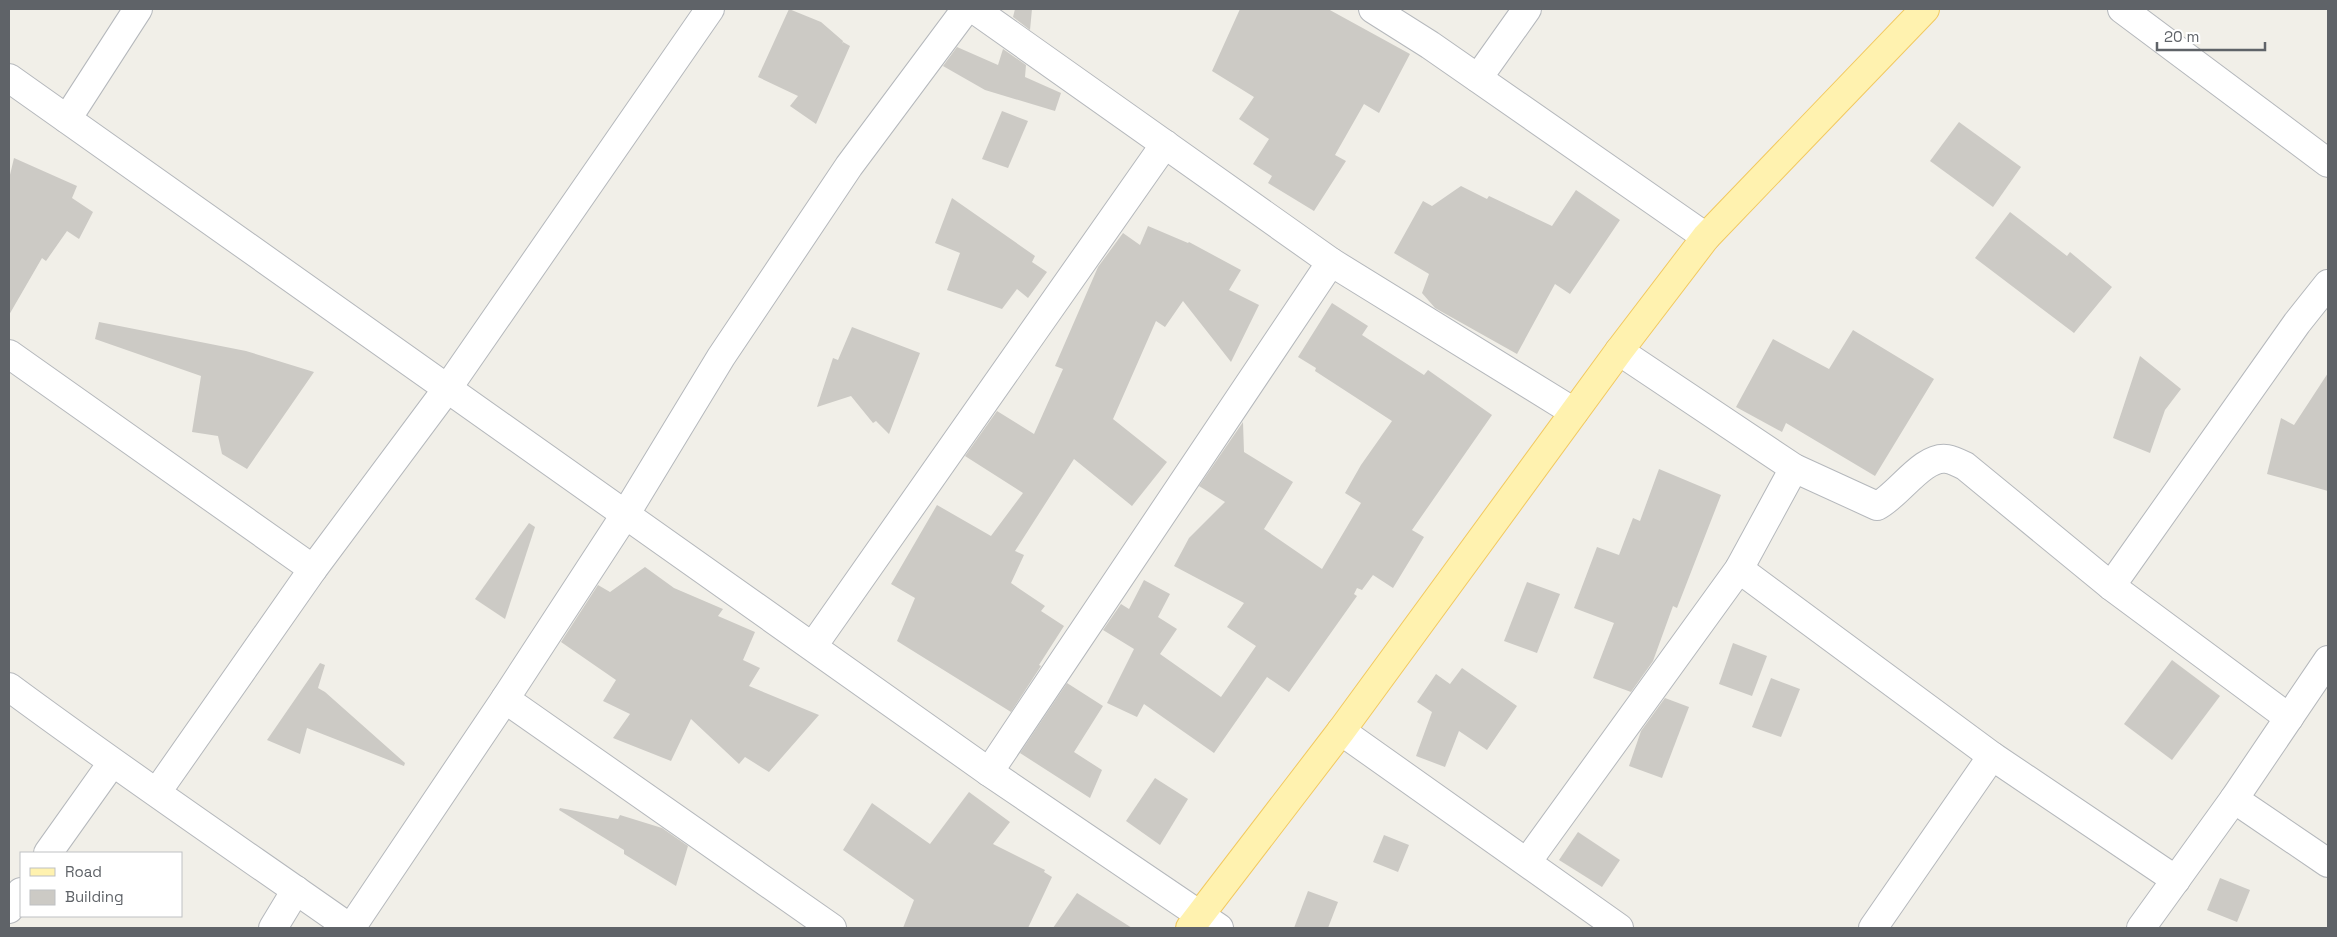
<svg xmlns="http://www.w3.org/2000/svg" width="2337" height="937" font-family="'Space Grotesk',sans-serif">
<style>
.building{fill:#cccac5}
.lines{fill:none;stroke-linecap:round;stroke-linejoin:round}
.street-casing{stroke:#b5b8bc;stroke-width:30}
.primary-casing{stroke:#f2c960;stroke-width:30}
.street{stroke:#fff;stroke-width:28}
.primary{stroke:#fff2af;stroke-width:28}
</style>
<rect width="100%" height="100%" fill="#f1efe8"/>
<g class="building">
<polygon points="789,9 821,22 843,41 842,44 843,42 850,46 816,124 790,106 798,96 758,77"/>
<polygon points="1015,9 1032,9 1030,30 1013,17"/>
<polygon points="1240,9 1328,9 1410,54 1379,113 1364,104 1335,155 1346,161 1314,211 1268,183 1272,176 1253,164 1269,139 1239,119 1254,97 1212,71"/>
<polygon points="957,47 998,65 1003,49 1026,65 1025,77 1061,93 1055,111 985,90 943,66"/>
<polygon points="1002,111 1028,121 1008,168 982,159"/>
<polygon points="1959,122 2021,167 1993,207 1930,161"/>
<polygon points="14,158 77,186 72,198 93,212 79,239 67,231 46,261 42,258 9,315 9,179"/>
<polygon points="1461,186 1487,199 1489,196 1552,226 1576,190 1620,220 1570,294 1555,284 1517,354 1435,308 1422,293 1429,274 1394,253 1423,201 1432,206"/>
<polygon points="952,198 1035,256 1032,262 1047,272 1028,298 1017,289 1002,309 947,290 960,253 935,243"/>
<polygon points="2010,212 2067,256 2070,252 2112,287 2074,333 1975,258"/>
<polygon points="1148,226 1188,243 1189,242 1241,270 1229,290 1259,305 1231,362 1183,301 1165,327 1156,321 1113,419 1167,462 1132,506 1074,459 1015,551 1024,555 1011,583 1045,606 1041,611 1064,626 1039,665 1041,666 1011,712 897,641 915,598 891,584 937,505 991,536 1023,493 965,456 997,411 1034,434 1063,369 1055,366 1098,267 1123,233 1140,245"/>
<polygon points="1332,303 1368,326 1362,335 1424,375 1428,370 1492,415 1412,530 1424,537 1393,588 1373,575 1362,590 1357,588 1354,594 1357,596 1289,692 1267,677 1214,753 1144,704 1137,717 1107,703 1134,649 1103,630 1121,604 1129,609 1144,580 1170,594 1158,617 1177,629 1160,654 1221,697 1256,646 1227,627 1244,603 1174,566 1189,538 1225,502 1199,486 1243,422 1244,452 1293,482 1264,529 1322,569 1361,503 1345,493 1361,465 1392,421 1315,371 1316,368 1298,357"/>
<polygon points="99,322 246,351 314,372 247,469 222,454 218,436 192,432 201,376 95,339"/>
<polygon points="852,327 920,353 889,434 876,421 873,423 851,396 817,407 833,358 838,360"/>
<polygon points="1853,330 1934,379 1875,476 1786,423 1782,432 1736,407 1773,339 1829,369"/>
<polygon points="2140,356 2181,389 2165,410 2150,453 2113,438"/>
<polygon points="2328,373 2328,491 2267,474 2281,418 2294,425"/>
<polygon points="1659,469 1721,495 1677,608 1673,606 1653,661 1631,692 1593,678 1614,623 1574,608 1597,547 1619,555 1633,518 1640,521"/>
<polygon points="529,523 535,527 505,619 475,599"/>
<polygon points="645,567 674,588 723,609 718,616 755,632 743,660 760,668 749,686 819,715 769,772 745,757 739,764 691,719 671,761 613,738 630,714 603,701 616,680 561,642 598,585 610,592"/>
<polygon points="1527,582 1560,594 1537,653 1504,641"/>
<polygon points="1733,643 1767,656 1752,696 1719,684"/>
<polygon points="2172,660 2220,696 2172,760 2124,724"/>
<polygon points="320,663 325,665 318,688 325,692 405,763 404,766 307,728 300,754 267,740"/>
<polygon points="1462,668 1517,706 1487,750 1459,731 1445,767 1416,756 1432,712 1417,702 1436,674 1450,684"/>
<polygon points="1771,678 1800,689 1781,737 1752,727"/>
<polygon points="1067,683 1103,706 1074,752 1102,770 1090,798 1020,753"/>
<polygon points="1665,698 1689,707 1662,778 1629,766 1641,731"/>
<polygon points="1155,778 1188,799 1160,845 1126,821"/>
<polygon points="969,792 1010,822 993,844 1045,870 1044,872 1052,877 1028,928 903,928 914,900 843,850 872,803 930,844"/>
<polygon points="560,808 618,819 620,815 662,828 688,846 676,886 624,854 624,850 559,810"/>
<polygon points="1578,832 1620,860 1602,887 1559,860"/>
<polygon points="1384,835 1409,845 1398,872 1373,862"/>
<polygon points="2220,878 2250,890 2237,922 2207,910"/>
<polygon points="1308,891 1338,902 1328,928 1294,928"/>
<polygon points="1077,893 1132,928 1053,928"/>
</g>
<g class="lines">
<g class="street-casing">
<g id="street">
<polyline points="974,9 1331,262 1574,412"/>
<polyline points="1373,9 1430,45 1706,237"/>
<polyline points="2122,9 2328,163"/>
<polyline points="9,78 989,772 1219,928"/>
<polyline points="1478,78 1527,9"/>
<polyline points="67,119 138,9"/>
<path d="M 1619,351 L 1794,468 L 1877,506 C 1898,496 1923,455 1947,459 C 1953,460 1959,463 1965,466 L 2111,586 L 2289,718"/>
<polyline points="9,354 313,569"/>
<polyline points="1739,569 1992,756 2176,880"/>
<polyline points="2111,586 2297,323 2328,284"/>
<polyline points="813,646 1165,144"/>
<path d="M 9,687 C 121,770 236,848 350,928"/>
<polyline points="505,699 832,928"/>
<polyline points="1341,731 1619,928"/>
<polyline points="989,772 1331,262"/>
<polyline points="157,792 313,569 447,389 710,9"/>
<polyline points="2234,799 2328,863"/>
<polyline points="48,853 112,763"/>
<polyline points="1527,862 1739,569 1794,468"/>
<polyline points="9,909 21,892"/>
<polyline points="273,928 296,890"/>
<polyline points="351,928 505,699 625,515 721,357 849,166 966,9"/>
<polyline points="1873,928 1992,756"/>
<polyline points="2141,928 2234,799 2328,660"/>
</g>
</g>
<g class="primary-casing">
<polyline id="primary" points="1190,928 1341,731 1619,351 1706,237 1925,9"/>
</g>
<use href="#street" class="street"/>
<use href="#primary" class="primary"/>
</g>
<rect width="2337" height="937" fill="none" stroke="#5f6368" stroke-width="20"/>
<rect x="20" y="852" width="162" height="65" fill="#ffffff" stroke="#bfc1c3"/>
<rect x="30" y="868" width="25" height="8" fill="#fff2af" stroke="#bfc1c3"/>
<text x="65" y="877" font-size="15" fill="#5f6368">Road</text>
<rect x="30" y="890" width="25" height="15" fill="#cccac5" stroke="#bfc1c3"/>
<text x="65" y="902" font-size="15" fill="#5f6368">Building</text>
<path d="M2157 42v8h108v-8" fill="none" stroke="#5f6368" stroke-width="2.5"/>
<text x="2164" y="42" font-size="15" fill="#5f6368" stroke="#ffffff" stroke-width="4" paint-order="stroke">20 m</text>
</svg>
